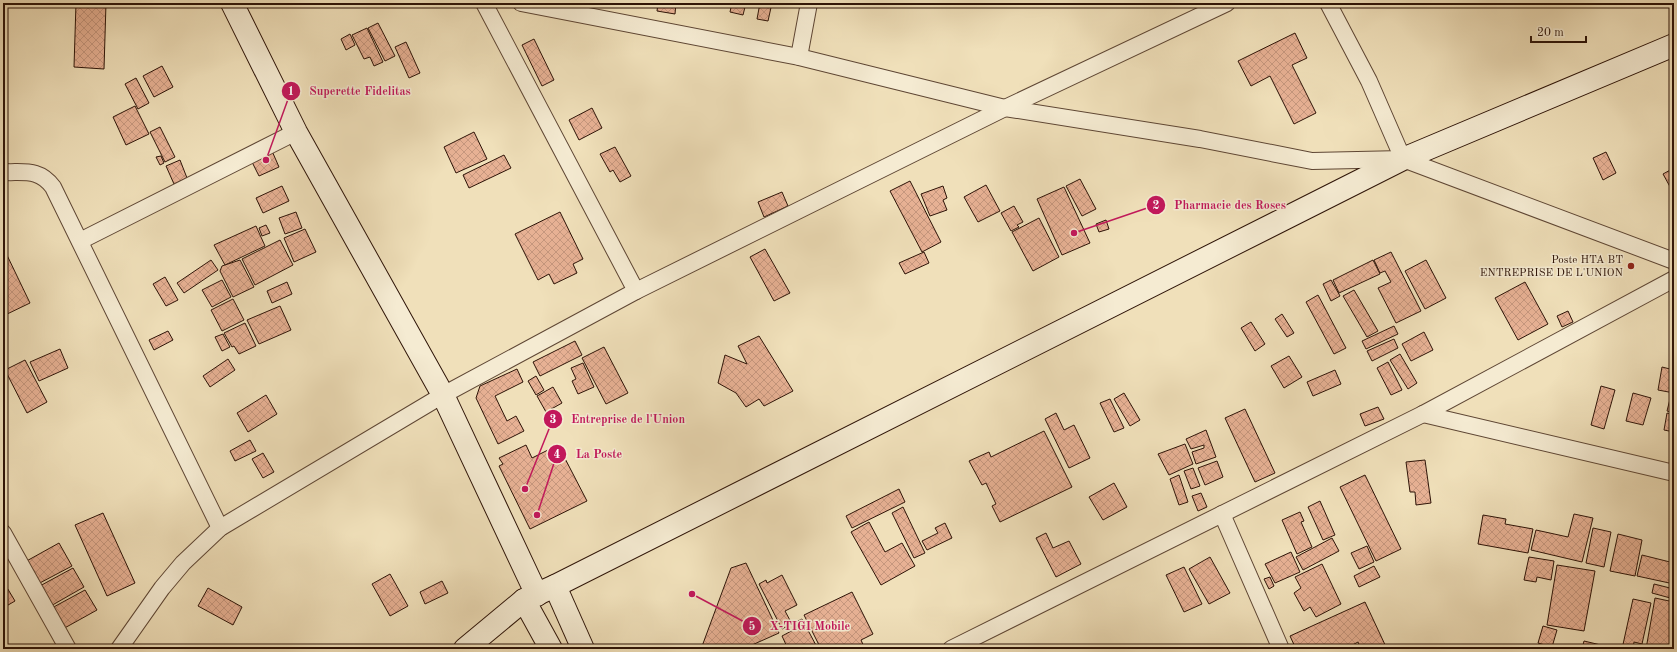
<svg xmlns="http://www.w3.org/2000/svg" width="1677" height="652" font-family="'Old Standard TT',serif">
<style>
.building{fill:url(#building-cross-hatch);stroke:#2d1307}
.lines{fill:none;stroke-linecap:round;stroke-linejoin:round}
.street-casing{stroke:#5e4634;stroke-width:18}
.secondary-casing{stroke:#2d1307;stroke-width:24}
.street{stroke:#f5ebd2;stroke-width:16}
.secondary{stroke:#f5ebd2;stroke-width:22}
.poi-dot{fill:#8f2418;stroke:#f5ebd2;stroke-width:1.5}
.labels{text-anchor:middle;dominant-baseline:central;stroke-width:3;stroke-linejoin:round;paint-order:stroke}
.poi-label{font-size:11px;fill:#2d1307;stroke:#f5ebd2;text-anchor:end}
.leader{fill:none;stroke:#c2185b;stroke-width:1.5}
.callout-dot{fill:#c2185b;stroke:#f5ebd2;stroke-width:1.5}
.mark-label{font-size:12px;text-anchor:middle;font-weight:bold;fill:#fff}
.callout-label{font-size:12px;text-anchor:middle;font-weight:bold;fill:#c2185b;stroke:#f5ebd2;stroke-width:3;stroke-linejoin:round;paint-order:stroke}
</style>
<defs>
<pattern id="building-cross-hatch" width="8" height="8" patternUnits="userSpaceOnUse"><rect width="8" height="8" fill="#e7b194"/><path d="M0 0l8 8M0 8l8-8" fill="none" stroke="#c6977e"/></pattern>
</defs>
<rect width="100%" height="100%" fill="#f0e0ba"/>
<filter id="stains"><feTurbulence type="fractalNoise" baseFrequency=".005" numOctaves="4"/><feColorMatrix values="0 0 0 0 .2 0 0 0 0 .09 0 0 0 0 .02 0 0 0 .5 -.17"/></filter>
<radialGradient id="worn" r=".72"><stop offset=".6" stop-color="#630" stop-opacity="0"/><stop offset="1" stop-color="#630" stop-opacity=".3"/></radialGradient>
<g class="building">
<polygon points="76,3 106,3 104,69 74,67"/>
<polygon points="658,3 676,3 675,14 657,11"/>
<polygon points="732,3 746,3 743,15 730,12"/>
<polygon points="760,3 772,3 768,21 757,19"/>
<polygon points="378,23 395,56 385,61 368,28"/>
<polygon points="367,28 383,62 374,66 370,57 364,59 352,35"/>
<polygon points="1295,33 1307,58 1292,65 1316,113 1294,124 1270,76 1251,86 1238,61"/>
<polygon points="350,34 355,45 346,50 341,39"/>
<polygon points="534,39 554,80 542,86 522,45"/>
<polygon points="406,42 420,73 409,78 395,47"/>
<polygon points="162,66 173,87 154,97 143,76"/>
<polygon points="136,78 149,103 138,109 125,84"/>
<polygon points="135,106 149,134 126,145 113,117"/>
<polygon points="592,108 602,128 579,140 569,120"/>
<polygon points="160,127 175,157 165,162 150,132"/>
<polygon points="474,132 487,159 456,173 444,147"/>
<polygon points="615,147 631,176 620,182 613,170 610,172 600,154"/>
<polygon points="272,151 279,167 259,176 251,160"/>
<polygon points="1606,152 1616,173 1603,180 1593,158"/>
<polygon points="504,155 511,168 469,188 463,175"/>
<polygon points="161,156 164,163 160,165 156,157"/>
<polygon points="180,160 187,178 174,184 166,166"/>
<polygon points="1674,168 1674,194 1663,174"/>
<polygon points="1080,179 1096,209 1082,216 1066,186"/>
<polygon points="910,181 941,242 922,252 890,191"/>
<polygon points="986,185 1000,211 978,222 964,197"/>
<polygon points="282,186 289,201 263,213 256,198"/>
<polygon points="943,186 947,198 943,200 947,210 930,216 921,194"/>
<polygon points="1064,187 1090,243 1062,255 1037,199"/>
<polygon points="782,192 788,206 764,217 758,202"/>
<polygon points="1014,206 1023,222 1017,225 1019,227 1011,231 1001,213"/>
<polygon points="296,212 302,228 285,234 279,218"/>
<polygon points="560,212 583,259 573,264 577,273 554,284 549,274 538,280 515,234"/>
<polygon points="1039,218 1059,257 1033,271 1012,232"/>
<polygon points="1106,220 1109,229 1099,232 1096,224"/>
<polygon points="266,225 270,233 262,236 259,228"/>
<polygon points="256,226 265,246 225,265 214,245"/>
<polygon points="305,229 316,252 294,262 284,238"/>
<polygon points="280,240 293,265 255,285 242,259"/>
<polygon points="765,249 790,293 774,301 750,257"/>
<polygon points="5,251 30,303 3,316 3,252"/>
<polygon points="924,252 929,263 905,274 899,263"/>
<polygon points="1391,252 1421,311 1396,323 1378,288 1391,282 1385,271 1380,273 1374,260"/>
<polygon points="211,260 218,270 184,293 177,283"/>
<polygon points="240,260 254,287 233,297 220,271 222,266"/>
<polygon points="1373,260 1380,274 1339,293 1333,280"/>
<polygon points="1426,260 1446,298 1425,309 1405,271"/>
<polygon points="165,277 178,300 166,306 153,284"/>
<polygon points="222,280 231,297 212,307 202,290"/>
<polygon points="1331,280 1340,296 1331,301 1323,284"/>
<polygon points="287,282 292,294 272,303 267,291"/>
<polygon points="1525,282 1548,324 1518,340 1495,298"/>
<polygon points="1354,290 1378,331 1367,337 1343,296"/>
<polygon points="1318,295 1346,348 1334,354 1306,302"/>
<polygon points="233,299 244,320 222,331 211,310"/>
<polygon points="280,306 291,330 259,344 247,320"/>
<polygon points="1568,311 1573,322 1562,327 1557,316"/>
<polygon points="1282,314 1294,333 1287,337 1275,319"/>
<polygon points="1251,322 1265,344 1255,351 1241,328"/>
<polygon points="245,323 256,346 239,354 234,346 232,347 224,333"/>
<polygon points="1394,326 1398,334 1366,349 1362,341"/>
<polygon points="168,331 173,340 154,350 149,340"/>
<polygon points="1424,332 1433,350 1411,361 1402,344"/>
<polygon points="223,334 230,347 222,351 215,337"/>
<polygon points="759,336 793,391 764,406 759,399 746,407 736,393 718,383 725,355 747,364 738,346"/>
<polygon points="1394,339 1398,348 1372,361 1367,351"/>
<polygon points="575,341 582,355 540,376 533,362"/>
<polygon points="604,347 628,393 606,404 582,358"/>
<polygon points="60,349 68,368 39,381 30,362"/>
<polygon points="1400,354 1417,383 1408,389 1390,360"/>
<polygon points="1289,356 1302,377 1284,388 1271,366"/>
<polygon points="228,359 235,370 210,387 203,376"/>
<polygon points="25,360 47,402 27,413 5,370"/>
<polygon points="1388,362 1402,390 1391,395 1377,368"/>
<polygon points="583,363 594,387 578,394 572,381 576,379 571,368"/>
<polygon points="1662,367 1674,370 1674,393 1658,390"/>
<polygon points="517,369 523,382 495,396 507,421 516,416 524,431 498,444 476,398 480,386"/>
<polygon points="1335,370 1341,384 1313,396 1307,382"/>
<polygon points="536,376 544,390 536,395 528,381"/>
<polygon points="1601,386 1615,390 1604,429 1591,425"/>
<polygon points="553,387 562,403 546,412 537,396"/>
<polygon points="1124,393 1140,420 1130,426 1114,399"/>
<polygon points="1633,393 1651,398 1643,425 1626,421"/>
<polygon points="266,395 277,414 248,432 237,413"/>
<polygon points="1110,399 1124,428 1114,432 1100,403"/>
<polygon points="1670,399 1674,400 1674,413 1667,411"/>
<polygon points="1378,407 1384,419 1365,426 1360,414"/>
<polygon points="1245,409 1275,473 1255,482 1225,418"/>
<polygon points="1056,413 1064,430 1074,425 1090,458 1069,468 1045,419"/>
<polygon points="1667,413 1674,415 1674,432 1664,430"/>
<polygon points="1206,430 1216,457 1196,464 1192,452 1204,448 1204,445 1191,449 1186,439"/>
<polygon points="1044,431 1072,487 1000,522 992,506 996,504 986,483 982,485 969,461 989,452 991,457"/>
<polygon points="250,440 256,451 235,461 230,451"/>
<polygon points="1185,444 1193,464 1169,475 1158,454"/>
<polygon points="526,445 532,458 558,445 587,501 530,529 499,466 503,464 499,458"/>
<polygon points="263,453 274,472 263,478 252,459"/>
<polygon points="1425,460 1431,503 1416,505 1415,492 1410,492 1406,462"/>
<polygon points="1217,461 1223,477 1205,485 1198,468"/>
<polygon points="1193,468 1200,486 1191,489 1184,471"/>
<polygon points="1179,475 1188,502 1179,505 1170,479"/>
<polygon points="1365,475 1401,549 1376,561 1340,487"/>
<polygon points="1114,483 1127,507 1103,520 1089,497"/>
<polygon points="899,489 905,502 852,528 846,516"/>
<polygon points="1201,493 1207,507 1198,511 1192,496"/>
<polygon points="1320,501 1335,535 1323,540 1308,507"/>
<polygon points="903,507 925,553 914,558 892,513"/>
<polygon points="1300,512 1304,521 1301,522 1312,547 1297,554 1282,520"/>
<polygon points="103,513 135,583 107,596 75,525"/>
<polygon points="1574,514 1593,518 1582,562 1531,550 1536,530 1568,537"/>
<polygon points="1483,515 1506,519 1505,524 1533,529 1528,553 1478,544"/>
<polygon points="869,522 885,552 902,543 915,566 881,585 851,532"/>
<polygon points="945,523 952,538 927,550 922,541 938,533 935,528"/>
<polygon points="1593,528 1611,532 1604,567 1586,563"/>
<polygon points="1046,533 1053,548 1069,541 1081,564 1056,577 1036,538"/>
<polygon points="1618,534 1642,540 1635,576 1610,571"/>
<polygon points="1332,538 1339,551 1303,570 1296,557"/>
<polygon points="59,543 72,566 36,585 23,563"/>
<polygon points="1367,546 1374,562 1359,569 1351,553"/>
<polygon points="1291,552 1300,572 1275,583 1265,564"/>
<polygon points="1642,555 1674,563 1674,584 1637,576"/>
<polygon points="1210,557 1230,593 1209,604 1189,569"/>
<polygon points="1529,557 1554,561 1551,580 1537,577 1536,582 1524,580"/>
<polygon points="746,563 779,633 743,649 701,649 731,568"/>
<polygon points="1322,564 1341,604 1316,617 1310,607 1304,611 1294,593 1301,588 1295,577"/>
<polygon points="1557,565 1595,571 1584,631 1547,625"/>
<polygon points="1374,566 1380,577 1359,587 1354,576"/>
<polygon points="1184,567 1202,604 1184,612 1166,575"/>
<polygon points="73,568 84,587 49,607 38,587"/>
<polygon points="390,574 408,606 390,616 372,584"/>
<polygon points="782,575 797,605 785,611 792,624 782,629 759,584 766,580 767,583"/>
<polygon points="1270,577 1274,586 1269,589 1264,579"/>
<polygon points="3,581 15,601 3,608"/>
<polygon points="442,581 448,593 425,604 420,592"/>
<polygon points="1654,584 1674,589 1674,599 1652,593"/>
<polygon points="208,588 242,607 233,625 198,606"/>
<polygon points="85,590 97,610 61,630 50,609"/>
<polygon points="852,592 873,634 861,640 865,649 821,649 804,615"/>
<polygon points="1655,598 1674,602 1674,649 1646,649"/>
<polygon points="1633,599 1651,603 1642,644 1634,642 1633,649 1622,649"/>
<polygon points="1365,602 1387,649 1361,649 1358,642 1345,649 1296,649 1290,636"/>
<polygon points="802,619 818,649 788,649 782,636 797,628 794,623"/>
<polygon points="1543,626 1557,630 1552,647 1538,643"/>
<polygon points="1584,641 1605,646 1604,649 1582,649"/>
</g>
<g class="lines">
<g class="street-casing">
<g id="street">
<polyline points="484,3 636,291"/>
<polyline points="521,3 799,57 1005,108 1200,139 1312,161 1403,159 1674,261"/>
<polyline points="1328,3 1369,81 1403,159"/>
<polyline points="799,57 809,3"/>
<path d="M 3,172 C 24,173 39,168 53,187 L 220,528"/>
<polyline points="80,241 296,132"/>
<polyline points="1423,414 1674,473"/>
<polyline points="1222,514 1281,649"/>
<polyline points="3,533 68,649"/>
<polyline points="119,649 162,588 183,563 220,528 443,395 636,291 1005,108 1227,3"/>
<polyline points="951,649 1423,414 1674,279"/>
</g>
</g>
<g class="secondary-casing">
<g id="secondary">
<polyline points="232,3 296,132 443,395 537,595"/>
<polyline points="555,586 583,649"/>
<polyline points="524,600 551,649"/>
<polyline points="465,649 524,600 555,586 1403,159 1674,45"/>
</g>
</g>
<use href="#street" class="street"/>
<use href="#secondary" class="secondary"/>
</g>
<circle class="poi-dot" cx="1631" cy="266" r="4"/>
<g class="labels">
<g class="poi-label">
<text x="1623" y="260">Poste HTA BT<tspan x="1623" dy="13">ENTREPRISE DE L'UNION</tspan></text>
</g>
</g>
<path class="leader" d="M266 160L291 91M1074 233L1156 205M525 489L553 419M537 515L557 454M692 594L752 626"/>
<g class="callout-dot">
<circle cx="266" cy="160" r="4"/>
<circle cx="1074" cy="233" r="4"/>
<circle cx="525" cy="489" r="4"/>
<circle cx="537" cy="515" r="4"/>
<circle cx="692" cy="594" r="4"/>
<circle cx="291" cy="91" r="10"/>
<circle cx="1156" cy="205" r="10"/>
<circle cx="553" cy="419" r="10"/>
<circle cx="557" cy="454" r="10"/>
<circle cx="752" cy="626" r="10"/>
</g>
<g class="mark-label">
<text x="291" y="95">1</text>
<text x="1156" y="209">2</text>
<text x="553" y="423">3</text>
<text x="557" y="458">4</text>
<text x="752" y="630">5</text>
</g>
<g class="callout-label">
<text x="360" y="95">Superette Fidelitas</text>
<text x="1230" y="209">Pharmacie des Roses</text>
<text x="628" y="423">Entreprise de l'Union</text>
<text x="599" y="458">La Poste</text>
<text x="810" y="630">X-TIGI Mobile</text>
</g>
<rect width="1677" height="652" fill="none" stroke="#f0e0ba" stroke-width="16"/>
<rect x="4" y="4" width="1669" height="644" fill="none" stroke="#2d1307" stroke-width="2"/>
<rect x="8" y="8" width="1661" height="636" fill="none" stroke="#2d1307"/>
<path d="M1531 36v6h55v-6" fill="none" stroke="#2d1307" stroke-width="2"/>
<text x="1537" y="36" font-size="12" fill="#2d1307" stroke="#f5ebd2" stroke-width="3" paint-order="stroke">20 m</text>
<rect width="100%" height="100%" filter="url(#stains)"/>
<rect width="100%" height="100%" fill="url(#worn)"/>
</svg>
